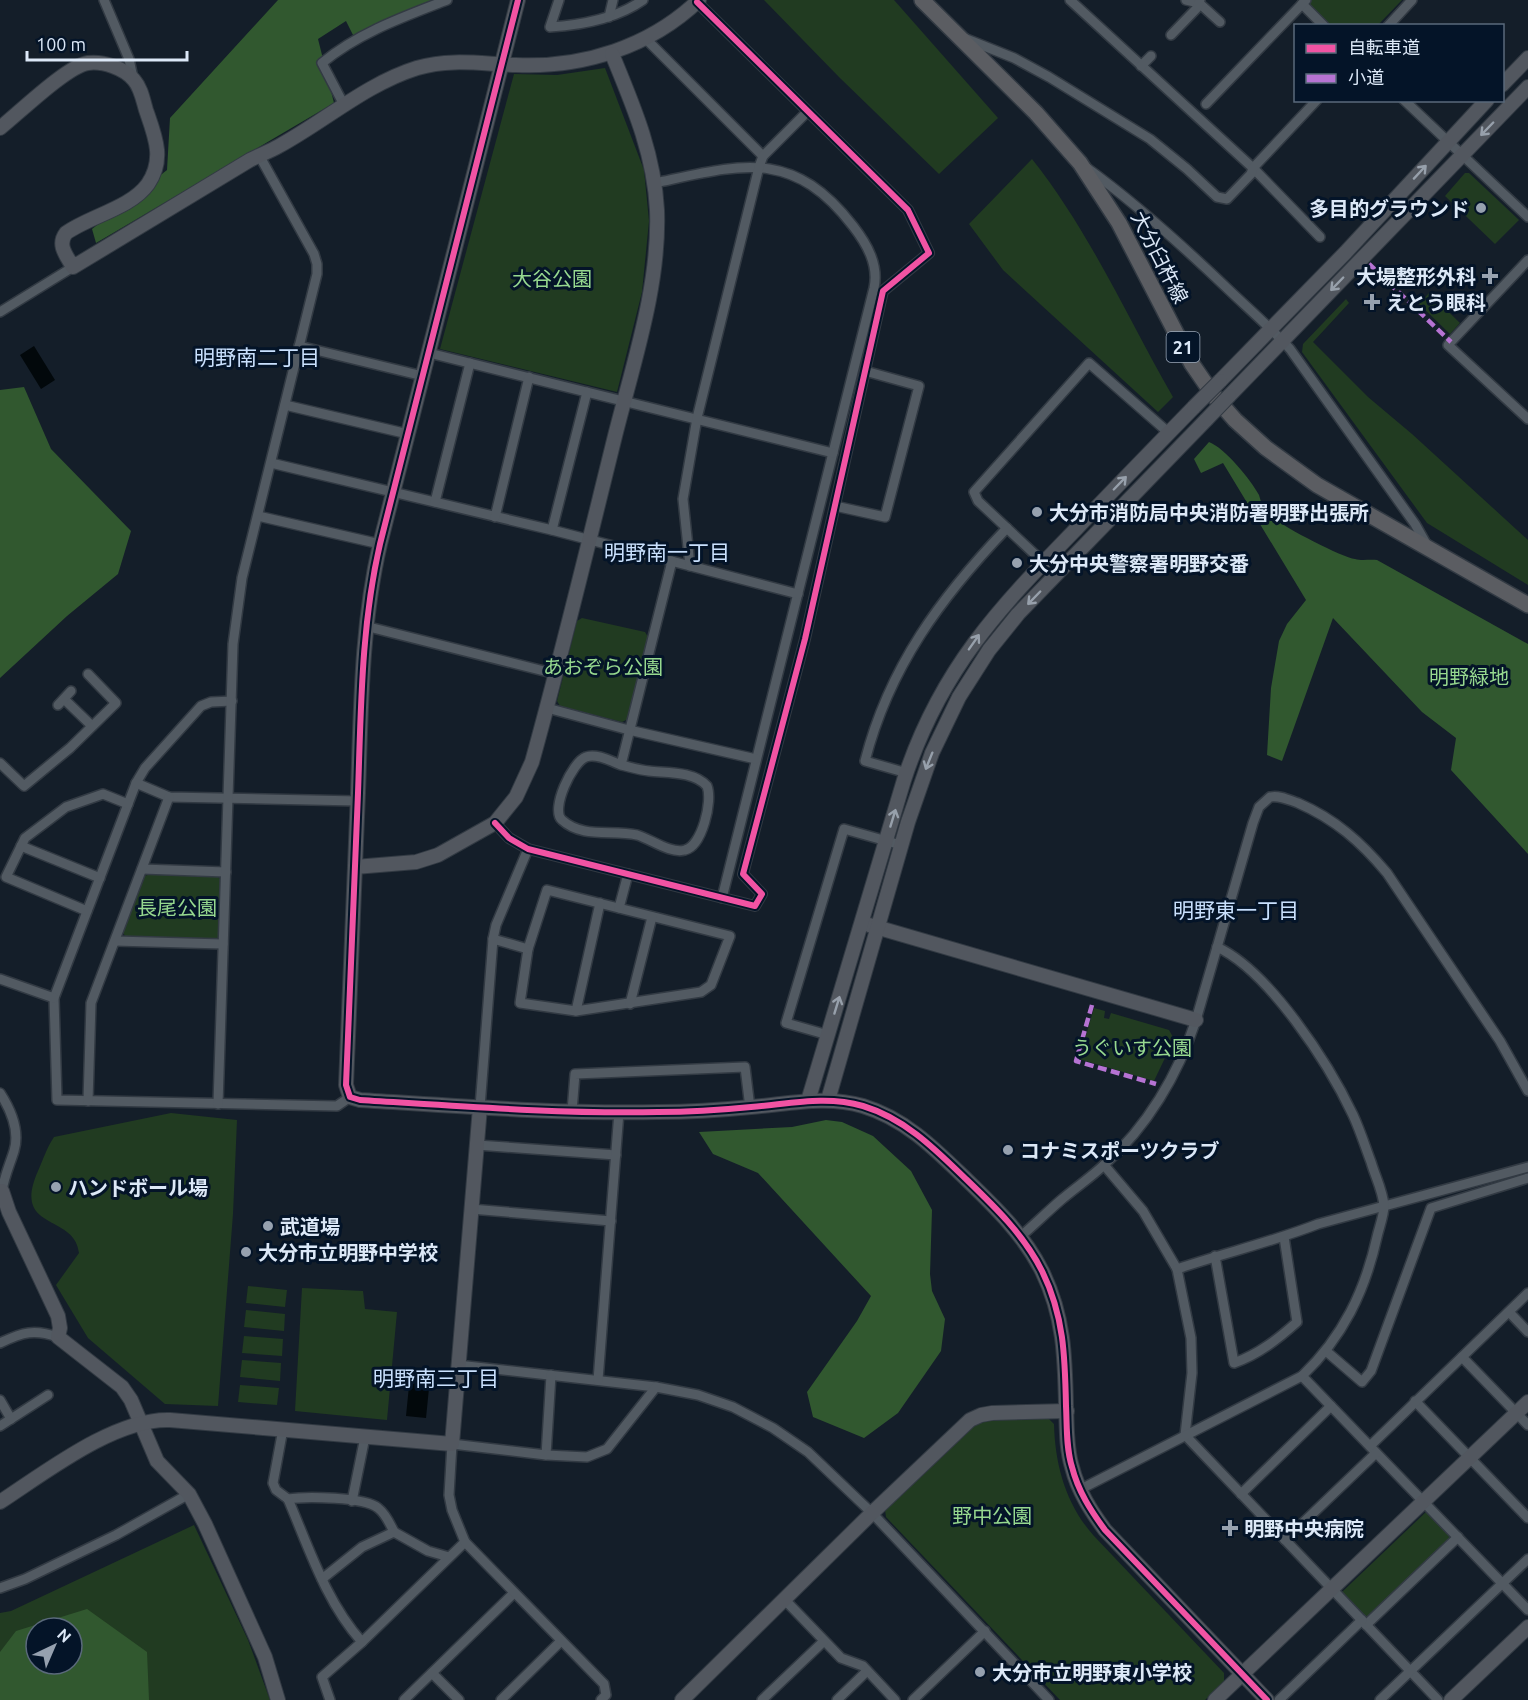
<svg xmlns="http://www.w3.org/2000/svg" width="1528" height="1700" font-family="Ubuntu,'Noto Sans JP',sans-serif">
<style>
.green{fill:#213b21;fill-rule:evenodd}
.forest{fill:#31582f;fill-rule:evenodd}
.water{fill:#02080b}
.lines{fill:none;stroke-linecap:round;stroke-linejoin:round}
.street-casing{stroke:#323a43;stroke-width:12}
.secondary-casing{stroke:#323a43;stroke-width:16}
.primary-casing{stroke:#323a43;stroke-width:18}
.street{stroke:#525a62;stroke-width:9}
.secondary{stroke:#52575f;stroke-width:14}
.primary{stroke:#5b5d62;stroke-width:15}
.secondary-bridge-casing{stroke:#323a43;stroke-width:16;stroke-linecap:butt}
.secondary-bridge{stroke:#52575f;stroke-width:14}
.quiet{stroke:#b673d3;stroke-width:4.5;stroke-dasharray:9 4.5;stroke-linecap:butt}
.cycleway-casing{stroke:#041428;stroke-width:10}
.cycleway{stroke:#f153a3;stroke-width:6}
.oneway{stroke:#97a0ab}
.poi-dot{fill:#96a1af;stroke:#041428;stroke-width:2}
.labels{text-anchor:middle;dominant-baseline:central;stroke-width:6;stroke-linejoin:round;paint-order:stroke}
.shield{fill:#041428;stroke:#9ba8b9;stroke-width:1.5}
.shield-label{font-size:18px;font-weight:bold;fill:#dce8f7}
.poi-label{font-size:20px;font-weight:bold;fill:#dce8f7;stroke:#041428;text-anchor:start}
.street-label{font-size:20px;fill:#dce8f7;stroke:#041428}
.park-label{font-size:20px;fill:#97d98f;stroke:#041428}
.neighbourhood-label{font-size:21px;fill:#c9e0fd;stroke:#041428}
</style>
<rect width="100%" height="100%" fill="#141e29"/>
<g class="green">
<polygon points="764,0 894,0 998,118 939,174 839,77"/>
<polygon points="1312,0 1402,0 1377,26 1327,25 1309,9 1308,4"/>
<polygon points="605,68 644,170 649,221 642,292 617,392 440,349 514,74 557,75"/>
<path d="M 1032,159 C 1090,232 1127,317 1173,397 L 1158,412 L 1003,270 L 969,224 Z"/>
<polygon points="1465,173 1469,173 1519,220 1495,244 1445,196"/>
<polygon points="1429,293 1460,323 1450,334 1419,304"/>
<polygon points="1346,299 1349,303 1313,342 1368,397 1412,434 1528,540 1528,585 1427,523 1302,352 1303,344"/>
<polygon points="582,618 645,632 648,637 628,719 622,722 560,706 557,701 577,621"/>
<polygon points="150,874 218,877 222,881 219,936 216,940 126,937 123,933 145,876"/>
<polygon points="1094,1008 1105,1011 1104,1018 1109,1019 1111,1013 1169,1030 1174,1039 1154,1081 1079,1059"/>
<path d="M 171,1113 L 237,1120 L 233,1214 L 218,1406 L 165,1404 L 88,1338 L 56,1285 L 79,1253 C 75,1213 11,1232 38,1171 C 43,1160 47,1147 54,1137 Z"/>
<polygon points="248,1286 287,1290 285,1307 246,1303"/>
<polygon points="302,1288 363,1291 365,1309 397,1312 387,1420 295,1411"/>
<polygon points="246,1310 285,1314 284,1331 244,1327"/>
<polygon points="244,1336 283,1339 282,1356 242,1353"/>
<polygon points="242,1360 281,1363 280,1381 240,1377"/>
<polygon points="240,1385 279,1388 277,1405 238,1402"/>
<path d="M 1048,1418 L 1054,1424 C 1055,1465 1066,1505 1094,1536 L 1224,1673 L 1224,1682 L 1205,1700 L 1060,1700 L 886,1517 L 885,1510 L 974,1425 L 993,1419 Z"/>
<polygon points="1426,1512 1450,1536 1448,1541 1371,1616 1365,1616 1342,1592"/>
<path d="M 194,1525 L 248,1640 L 270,1700 L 0,1700 L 0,1613 L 11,1611 ZM 36,1628 L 72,1628 L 72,1664 L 36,1664 Z"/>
</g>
<g class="forest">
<polygon points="278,0 440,0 355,39 346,21 318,39 334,103 96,243 92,229 167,170 170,118"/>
<polygon points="24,387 51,449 131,531 118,574 67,616 0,678 0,390"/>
<path d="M 1209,442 C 1225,448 1251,480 1259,495 C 1261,501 1262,508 1266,512 C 1275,523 1341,557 1355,559 C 1362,561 1370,559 1377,560 L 1528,644 L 1528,854 L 1451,770 L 1456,738 L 1422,712 L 1333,618 L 1282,761 L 1267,755 L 1271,688 L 1279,641 L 1287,624 L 1306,600 L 1223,463 L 1201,473 L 1194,459 Z"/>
<polygon points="826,1120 842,1122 873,1136 911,1171 932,1210 930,1274 932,1291 945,1319 941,1351 898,1413 864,1438 813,1417 807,1392 857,1321 871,1296 758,1173 713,1154 699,1132 792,1127"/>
<path d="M 87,1609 L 147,1652 L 149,1700 L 0,1700 L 0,1652 L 16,1631 ZM 36,1628 L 72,1628 L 72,1664 L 36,1664 Z"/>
</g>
<g class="water">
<polygon points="34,346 55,380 41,389 20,355"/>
<polygon points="410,1376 430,1378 426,1418 406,1416"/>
</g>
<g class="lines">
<g class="street-casing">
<g id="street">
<polyline points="104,0 129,59 133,78"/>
<path d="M 559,0 L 550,27 C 582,25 616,19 643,0"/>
<polyline points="1070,0 1253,168 1320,237"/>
<polyline points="1186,0 1199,3 1220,22"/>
<polyline points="1302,4 1324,26"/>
<polyline points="609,17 613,0"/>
<polyline points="1388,26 1412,0"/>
<polyline points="1171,35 1197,8 1200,0"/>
<polyline points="645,38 763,156"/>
<polyline points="964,38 1014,58 1049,77 1150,139 1187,169 1217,197 1227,199 1251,174 1253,168 1317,100"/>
<polyline points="1141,66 1151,56"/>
<polyline points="1404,100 1528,217"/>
<polyline points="1206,104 1306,0"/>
<path d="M 344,105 L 322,63 C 358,33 403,17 447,0"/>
<path d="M 1087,168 C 1138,205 1184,247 1230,291 C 1250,310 1271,328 1290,349 L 1415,524 L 1428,547"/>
<path d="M 655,183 C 740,165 792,147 853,226 C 867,244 879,265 874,288 L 722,898"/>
<polyline points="1528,260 1448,345 1528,419"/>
<polyline points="0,312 73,267"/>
<polyline points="299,346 423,376"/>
<polyline points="429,353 833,453"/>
<polyline points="285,405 408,434"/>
<polyline points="271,463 552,530 798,594"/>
<polyline points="435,502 470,363"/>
<polyline points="835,506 885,517 919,386 865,371"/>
<polyline points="258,516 380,544"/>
<polyline points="495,517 529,377"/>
<polyline points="552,530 587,392"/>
<polyline points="1043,562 978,501 974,492 1089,363 1169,433"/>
<polyline points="690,566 683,499 697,418 759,167 763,156 807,112"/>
<polyline points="365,626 556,674"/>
<polyline points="64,699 92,726"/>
<polyline points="232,701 211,702 201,706 145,768 136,783 54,998 57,1100 337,1106 350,1097"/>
<polyline points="58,705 71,691"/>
<polyline points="547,708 629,730 756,759"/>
<polyline points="0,763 24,786 70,748 116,703 88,674"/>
<path d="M 621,765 C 611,761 596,753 586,757 C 572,762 550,810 562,820 C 583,839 612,829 637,835 C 651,839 670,854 685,850 C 702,846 713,801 707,786 C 694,771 667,773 649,771 C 639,770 630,767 621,765 L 672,561"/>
<path d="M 907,773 L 865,761 C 889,667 941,597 1007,528"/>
<polyline points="136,783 169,797 357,801"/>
<polyline points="495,823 509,838 528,849 755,906 762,894 743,874 805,639 883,291 929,253 908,210 697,2"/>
<polyline points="21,846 100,878"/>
<polyline points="142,869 226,872"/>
<polygon points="547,890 730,936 711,985 701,992 576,1011 520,1003 528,949"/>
<polyline points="619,908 628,874"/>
<polyline points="87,911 6,877 25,838 66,807 103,794 128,804"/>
<polyline points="493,939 528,949"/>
<polyline points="115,941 223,944"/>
<polyline points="0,979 54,998"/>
<polyline points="630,1004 652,917"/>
<polyline points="576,1011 600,903"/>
<polyline points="828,1035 786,1023 844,829 901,845"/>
<path d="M 0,1093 C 11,1110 20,1131 14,1151 C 10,1164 4,1177 2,1191"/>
<polyline points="88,1101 91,1003 169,797"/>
<polyline points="218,1104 233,644 242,578 317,274 317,264 314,254 259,155"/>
<polyline points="480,1107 493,939 496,925 528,849"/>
<polyline points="572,1111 575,1074 745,1067 750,1108"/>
<polyline points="477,1145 616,1155"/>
<polyline points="1104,1165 1143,1211 1177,1269 1191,1338 1192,1373 1185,1435 1438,1700"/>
<polyline points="471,1209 611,1221"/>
<path d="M 1020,1237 C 1034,1225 1047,1212 1061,1200 C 1075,1188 1090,1178 1104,1165 C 1147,1127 1178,1075 1196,1020 L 1253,823 L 1259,807 L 1270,797 C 1280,795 1289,800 1298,803 C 1335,819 1361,842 1387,873 L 1500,1041 L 1528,1091"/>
<path d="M 1215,1256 L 1234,1363 C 1259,1354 1278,1339 1297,1322 L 1284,1237"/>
<path d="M 1177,1269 C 1224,1253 1272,1242 1318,1224 L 1528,1167"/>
<polyline points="1509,1312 1528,1332"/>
<path d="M 0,1343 C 23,1332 34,1329 58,1337"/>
<polyline points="1326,1351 1362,1382 1371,1371 1431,1208 1528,1178"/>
<polyline points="1462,1357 1528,1425"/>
<polyline points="458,1365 656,1387 698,1395 733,1407 773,1428 808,1452 872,1513 1049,1700"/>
<polyline points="1302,1376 1528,1610"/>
<polyline points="598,1380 619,1112"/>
<polyline points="0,1400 11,1419"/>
<polyline points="1415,1401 1528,1518"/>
<polyline points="0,1426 48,1395"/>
<path d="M 283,1429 L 273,1483 L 276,1490 L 288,1499 C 306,1496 365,1497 378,1508 C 386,1514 390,1524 394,1532"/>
<polyline points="1370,1446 1528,1293"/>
<polyline points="546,1455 551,1375"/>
<path d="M 1079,1490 L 1302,1376 C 1343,1337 1365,1291 1377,1237 C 1379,1228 1384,1215 1384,1206 C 1383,1191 1375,1176 1371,1162 C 1365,1146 1360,1130 1353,1115 C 1329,1064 1269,971 1217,947"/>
<polyline points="1241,1494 1331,1406"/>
<path d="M 288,1499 C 309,1548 326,1602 362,1642"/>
<polyline points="352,1501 365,1437"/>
<polyline points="1285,1540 1376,1453"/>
<polyline points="322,1579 362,1547 394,1532 428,1551 449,1557"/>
<polyline points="0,1588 25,1579 116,1535 189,1494"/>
<polyline points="785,1600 841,1658 863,1666 895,1700"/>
<polyline points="1366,1625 1458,1537"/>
<polyline points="432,1673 459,1700"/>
<polyline points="330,1700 322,1677 362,1642 465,1542"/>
<polyline points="404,1700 514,1593"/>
<polyline points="501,1700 561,1641"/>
<polyline points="601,1700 606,1695 604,1684 465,1542 452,1510 449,1495 452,1444 546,1455 587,1457 607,1449 656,1387"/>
<polyline points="762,1700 824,1641"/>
<polyline points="837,1700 867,1671"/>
<polyline points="913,1700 985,1631"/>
<polyline points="1279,1700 1362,1620"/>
<polyline points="1380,1700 1528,1559"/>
</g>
</g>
<g class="secondary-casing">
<g id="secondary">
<path d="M 518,0 L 380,544 C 361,626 361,710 358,793 C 354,891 350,988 346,1085 L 350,1097 L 360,1100 C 459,1106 559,1114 658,1112 C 689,1112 721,1110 751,1107 C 789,1104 826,1095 863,1106 C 906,1119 936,1150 967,1180 C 995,1207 1024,1235 1042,1271 C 1064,1316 1065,1356 1066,1406 C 1067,1426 1066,1448 1072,1467 C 1078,1491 1091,1511 1105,1530 L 1267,1700"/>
<polyline points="1502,85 1528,58"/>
<path d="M 0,128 C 19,113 67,66 88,63 C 103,61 124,68 134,80 C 141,88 143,100 146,110 C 155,136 165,159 148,184 C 131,208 90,216 66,233 C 57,245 66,255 73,267 L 250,160 C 260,155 270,151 279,146 C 325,121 366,84 417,68 C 451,58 482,64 516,65 C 583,68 650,47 699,0"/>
<polyline points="1220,381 1346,252 1487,100"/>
<polyline points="1229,396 1528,87"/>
<path d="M 355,867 L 416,862 L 438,855 L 495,823 L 516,797 L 532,762 C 562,654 588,545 615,436 C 633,364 660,285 657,210 C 654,153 633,105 612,54"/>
<polyline points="869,925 1196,1020"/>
<polyline points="828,1100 908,822 932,753 959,697 989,650 1018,614 1206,420"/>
<path d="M 808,1101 L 904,780 C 940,670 998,609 1077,528 C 1116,487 1155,447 1194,407"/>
<polyline points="2,1191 9,1212 58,1316 60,1328 58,1337 122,1387 131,1400 157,1461 189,1494 205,1524 265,1657 278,1700"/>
<path d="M 0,1502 C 46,1472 115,1418 170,1420 L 452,1444 L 480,1107"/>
<polyline points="682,1700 872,1513 970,1420 981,1415 992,1413 1067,1411"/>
<polyline points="1215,1700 1528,1402"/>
<polyline points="1451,1700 1528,1627"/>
</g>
</g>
<g class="primary-casing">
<polyline id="primary" points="922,0 1036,113 1080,163 1119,223 1192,364 1214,396 1235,420 1266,448 1317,485 1528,605"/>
</g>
<use href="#street" class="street"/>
<use href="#secondary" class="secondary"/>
<use href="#primary" class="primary"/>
<g class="secondary-bridge-casing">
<g id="secondary-bridge">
<polyline points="1194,407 1220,381"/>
<polyline points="1206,420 1229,396"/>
</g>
</g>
<use href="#secondary-bridge" class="secondary-bridge"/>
<g class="quiet">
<polyline points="1369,264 1451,342"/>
<polyline points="1092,1005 1076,1061 1156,1084"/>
</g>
<g class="cycleway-casing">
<g id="cycleway">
<path d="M 518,0 L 380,544 C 361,626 361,710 358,793 C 354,891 350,988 346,1085 L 350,1097 L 360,1100 C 459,1106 559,1114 658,1112 C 689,1112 721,1110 751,1107 C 789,1104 826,1095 863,1106 C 906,1119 936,1150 967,1180 C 995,1207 1024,1235 1042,1271 C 1064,1316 1065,1356 1066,1406 C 1067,1426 1066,1448 1072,1467 C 1078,1491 1091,1511 1105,1530 L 1267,1700"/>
<polyline points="495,823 509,838 528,849 755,906 762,894 743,874 805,639 883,291 929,253 908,210 697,2"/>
</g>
</g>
<use href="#cycleway" class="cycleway"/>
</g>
<defs><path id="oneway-shaft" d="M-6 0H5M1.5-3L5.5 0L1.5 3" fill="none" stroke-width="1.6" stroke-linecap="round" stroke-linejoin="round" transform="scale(1.5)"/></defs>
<g class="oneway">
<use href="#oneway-shaft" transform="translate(1487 129) rotate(134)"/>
<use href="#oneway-shaft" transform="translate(1420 172) rotate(-47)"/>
<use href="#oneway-shaft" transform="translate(1337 284) rotate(134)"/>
<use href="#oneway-shaft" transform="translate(1120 483) rotate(-46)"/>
<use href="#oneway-shaft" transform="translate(1034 598) rotate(134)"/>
<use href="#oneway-shaft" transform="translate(974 642) rotate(-55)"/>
<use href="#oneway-shaft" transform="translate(929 761) rotate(112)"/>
<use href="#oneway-shaft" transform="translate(893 818) rotate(-73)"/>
<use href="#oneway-shaft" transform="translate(837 1005) rotate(-73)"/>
</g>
<g class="poi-dot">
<circle cx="1481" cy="208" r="6"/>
<path d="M1487 267h6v6h6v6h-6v6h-6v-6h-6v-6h6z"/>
<path d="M1369 293h6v6h6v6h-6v6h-6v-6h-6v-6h6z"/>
<circle cx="1037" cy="512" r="6"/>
<circle cx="1017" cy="563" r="6"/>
<circle cx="1008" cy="1150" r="6"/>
<circle cx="56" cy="1187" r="6"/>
<circle cx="268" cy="1226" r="6"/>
<circle cx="246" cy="1252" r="6"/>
<path d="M1227 1519h6v6h6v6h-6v6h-6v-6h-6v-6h6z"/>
<circle cx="980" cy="1672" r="6"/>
</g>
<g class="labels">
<rect class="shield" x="1166.5" y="332" width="33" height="30" rx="4.5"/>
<g class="shield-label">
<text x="1183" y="347">21</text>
</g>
<g class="poi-label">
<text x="1469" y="208" text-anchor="end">多目的グラウンド</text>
<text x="1476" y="276" text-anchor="end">大場整形外科</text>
<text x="1386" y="302">えとう眼科</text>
<text x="1049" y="512">大分市消防局中央消防署明野出張所</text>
<text x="1029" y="563">大分中央警察署明野交番</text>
<text x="1020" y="1150">コナミスポーツクラブ</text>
<text x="68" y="1187">ハンドボール場</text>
<text x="280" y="1226">武道場</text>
<text x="258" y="1252">大分市立明野中学校</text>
<text x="1244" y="1528">明野中央病院</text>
<text x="992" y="1672">大分市立明野東小学校</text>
</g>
<g class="street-label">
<text transform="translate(1160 257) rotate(63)">大分臼杵線</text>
</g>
<g class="park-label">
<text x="552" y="278">大谷公園</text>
<text x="603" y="666">あおぞら公園</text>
<text x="1469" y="676">明野緑地</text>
<text x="177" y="907">長尾公園</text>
<text x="1132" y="1047">うぐいす公園</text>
<text x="992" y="1515">野中公園</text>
</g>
<g class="neighbourhood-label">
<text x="257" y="357">明野南二丁目</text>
<text x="667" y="552">明野南一丁目</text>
<text x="1236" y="910">明野東一丁目</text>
<text x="436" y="1378">明野南三丁目</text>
</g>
</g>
<rect x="1294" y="24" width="210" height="78" fill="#041428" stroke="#5a697b" stroke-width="1.5"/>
<rect x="1306" y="44" width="30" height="9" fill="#f153a3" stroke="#5a697b" stroke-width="1.5"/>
<text x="1348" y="54" font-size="18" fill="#dce8f7">自転車道</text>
<rect x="1306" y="74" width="30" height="9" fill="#b673d3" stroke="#5a697b" stroke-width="1.5"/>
<text x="1348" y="84" font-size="18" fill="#dce8f7">小道</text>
<g transform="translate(54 1646) rotate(44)"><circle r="28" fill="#041428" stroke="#5a697b" stroke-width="1.5"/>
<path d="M0-4.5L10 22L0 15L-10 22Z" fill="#96a1af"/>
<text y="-9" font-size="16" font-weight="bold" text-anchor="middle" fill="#dce8f7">N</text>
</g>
<path d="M27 51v9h160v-9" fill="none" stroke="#dce8f7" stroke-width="3"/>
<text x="36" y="51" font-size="18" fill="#dce8f7" stroke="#041428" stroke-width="4.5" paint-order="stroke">100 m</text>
</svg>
